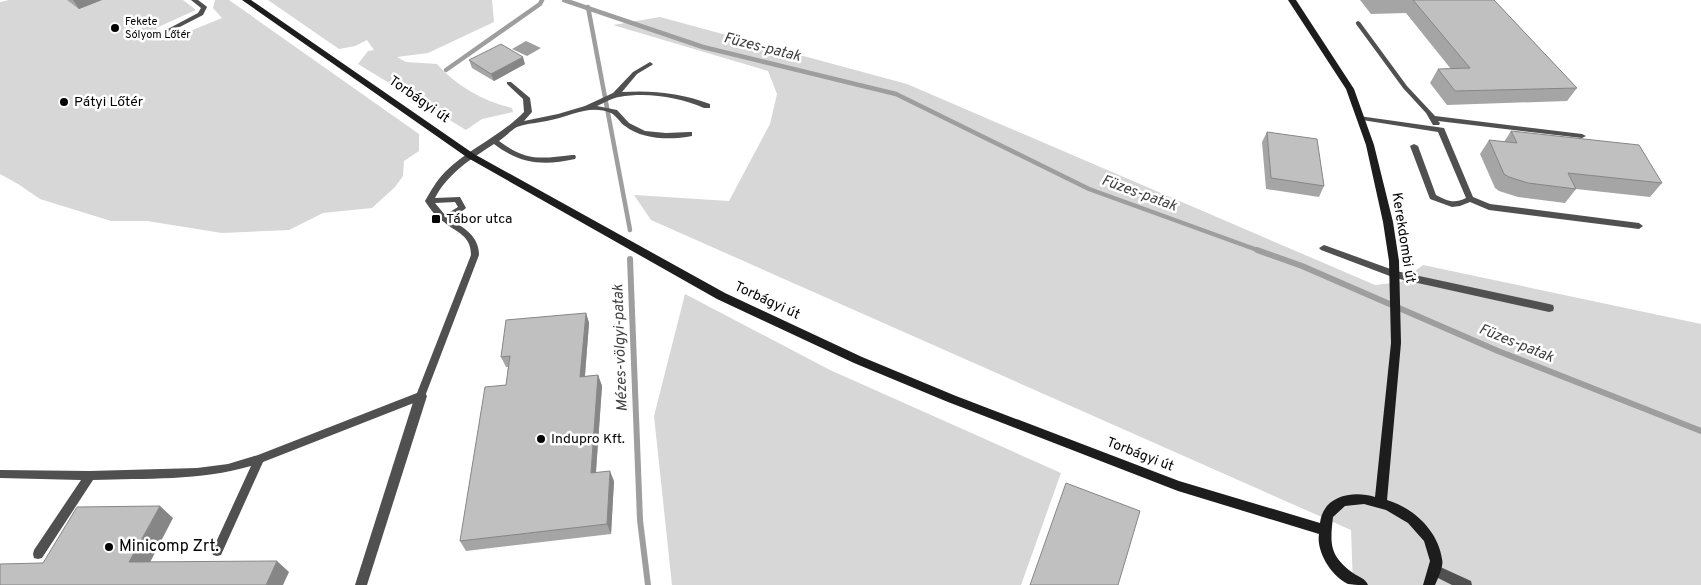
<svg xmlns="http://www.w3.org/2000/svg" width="1701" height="585" font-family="Overpass,sans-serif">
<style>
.green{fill:#d7d7d7}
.water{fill:#9e9e9e}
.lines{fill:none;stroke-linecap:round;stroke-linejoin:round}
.stream-far1{stroke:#9e9e9e;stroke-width:4.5}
.stream{stroke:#9e9e9e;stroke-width:6}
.lane{fill:#505050;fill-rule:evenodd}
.street{fill:#505050;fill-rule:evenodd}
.secondary{fill:#1d1d1d;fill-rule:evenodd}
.wall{fill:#a5a5a5}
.shaded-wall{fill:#868686}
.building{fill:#c0c0c0;stroke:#868686}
.poi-dot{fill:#000;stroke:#fff;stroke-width:2}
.labels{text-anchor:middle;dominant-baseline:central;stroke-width:5;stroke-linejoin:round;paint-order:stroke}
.far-poi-label{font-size:11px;fill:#000;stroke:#fff;text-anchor:start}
.street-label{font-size:14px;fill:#000;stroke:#fff}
.poi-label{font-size:14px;fill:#000;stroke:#fff;text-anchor:start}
.water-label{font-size:15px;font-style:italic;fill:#3f3f3f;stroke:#fff}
.near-poi-label{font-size:16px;fill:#000;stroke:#fff;text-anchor:start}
</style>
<rect width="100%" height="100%" fill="#fff"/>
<g class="green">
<polygon points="9,0 183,0 196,10 156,28 173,38 222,18 213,8 215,0 229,0 419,134 419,151 404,161 403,176 395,187 372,208 323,213 289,230 222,233 147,221 111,221 40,199 18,184 0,174 0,2"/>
<path d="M 268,0 L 492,0 L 494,22 L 428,53 L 397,57 L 406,62 L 437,64 C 456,86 483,101 512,108 L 513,112 L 482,119 L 466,130 L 358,64 L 368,51 L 374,50 L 367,40 L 355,46 L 339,49 Z"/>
<polygon points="660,17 907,84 1375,285 1401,282 1423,265 1701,324 1701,585 1353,585 1351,530 651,220 634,195 729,201 770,124 777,94 768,71 613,25"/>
<polygon points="685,294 830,370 1061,473 1021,585 672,585 654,416"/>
</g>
<polygon class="water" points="526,41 541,48 527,56 512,49"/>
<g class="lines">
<g class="stream-far1">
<polyline points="564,0 703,47 896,94 1089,189 1260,251"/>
<polyline points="588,7 630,230"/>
<polyline points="446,70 540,4 542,0"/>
</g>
<g class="stream">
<polyline points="1257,250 1302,266 1498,351 1701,431"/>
<polyline points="630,259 640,520 648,585"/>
</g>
<g class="lane">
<polygon points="191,0 198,0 206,6 207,7 203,15 170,32 166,32 166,30 198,13 201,8"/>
<polygon points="1358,21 1360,22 1407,86 1435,116 1582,134 1586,136 1582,138 1438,121 1440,123 1439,125 1433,125 1426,113 1403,88 1356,24 1356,22"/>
<path d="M 650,62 L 653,64 L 652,65 L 637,74 L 622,92 C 653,90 681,93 710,104 L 710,108 L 704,108 C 678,97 648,92 619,97 C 612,98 604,103 597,106 L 617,110 L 629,123 L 645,131 L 666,133 L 689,132 L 692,132 L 692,136 C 671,140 643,140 625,126 C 620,123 617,116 611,113 C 590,104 571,116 551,120 C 540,123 527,123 517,127 C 511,130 505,137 499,141 C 526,161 540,159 572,155 L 575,155 L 576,157 L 575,159 C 543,166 520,164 494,144 C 471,159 448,173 435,198 L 460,197 L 466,208 L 455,217 L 450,219 C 464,228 479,236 479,255 L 424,399 L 263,462 L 221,555 L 217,556 L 213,555 L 212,551 L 251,466 C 200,481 146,478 93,480 L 42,558 L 38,559 L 34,558 L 33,554 L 34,550 L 81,480 L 0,478 L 0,470 L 90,471 L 197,468 L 228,464 L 258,455 L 417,393 L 471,255 C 471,235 457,233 444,222 C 436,217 430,209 425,201 C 431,191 436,181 445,172 C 468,149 501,136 524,112 L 523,99 L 507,84 L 507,82 L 511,82 L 530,98 L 532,112 L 524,121 L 558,114 L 585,106 L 613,93 L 633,72 ZM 455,202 L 458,207 L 445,215 L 435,203 Z"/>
<path d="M 1359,116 L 1444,128 L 1473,197 L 1490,204 L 1639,223 L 1643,226 L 1639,229 L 1489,210 L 1470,202 L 1460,206 L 1452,207 L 1430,199 L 1410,146 L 1414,144 L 1418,146 L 1436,195 C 1447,201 1454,204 1466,198 L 1438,132 L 1362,120 L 1358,118 Z"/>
</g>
<g class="street">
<polygon points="1324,245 1396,271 1549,304 1553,305 1554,308 1553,311 1549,312 1395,278 1321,250 1319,248"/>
<polygon points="421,392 425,393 427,396 367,585 355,585 415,396 417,393"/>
<polygon points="1436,565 1471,581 1472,585 1452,585 1432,575 1430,571 1432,567"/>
</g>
<path class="secondary" d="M 242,0 L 251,0 L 474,154 L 725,293 L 862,357 L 956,396 L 1179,481 L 1320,523 C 1323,496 1352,490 1375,497 L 1391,343 L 1389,261 L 1383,222 L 1366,145 L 1346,89 L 1288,0 L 1296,0 L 1354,89 L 1374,145 L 1393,222 L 1399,261 L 1401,343 L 1387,500 C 1414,508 1438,531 1442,559 C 1444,566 1438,578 1435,585 L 1423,585 L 1430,561 L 1424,541 L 1408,523 L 1386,510 L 1364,504 L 1345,506 L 1333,517 C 1330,544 1329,555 1353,573 C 1359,577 1366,579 1368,585 C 1362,585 1354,585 1348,584 C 1332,577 1316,552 1319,534 L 1178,491 L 948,402 L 854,363 L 717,299 L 468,158 Z"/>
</g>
<g class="wall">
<polygon points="67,0 102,0 79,9"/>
<polygon points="1360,0 1494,0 1577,88 1567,101 1447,105 1430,83 1438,69 1451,69 1406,13 1371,14"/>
<polygon points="469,60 525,64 494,81 472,68"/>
<polygon points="1511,131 1662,183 1650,197 1576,189 1565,203 1518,197 1499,191 1495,188 1480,154 1489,140 1504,142"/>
<polygon points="1267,132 1324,186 1319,197 1266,189 1262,142"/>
<polygon points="586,313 589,323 585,376 598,375 602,386 596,473 614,481 611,534 466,551 460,541 506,385 508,367 506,367 501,357"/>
</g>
<g class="shaded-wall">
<polygon points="73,0 102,0 79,9"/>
<polygon points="523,57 525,64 494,81 491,74"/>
<polygon points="586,313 589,323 584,387 580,377"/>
<polygon points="598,375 602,386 595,483 591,473"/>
<polygon points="610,471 614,481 611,534 607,524"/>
<polygon points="160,506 173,518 144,574 129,562"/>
<polygon points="277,561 289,572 283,585 266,585"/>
</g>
<g class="building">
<polygon points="1413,0 1494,0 1577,88 1455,91 1438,69 1470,68"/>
<polygon points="501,44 523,57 491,74 469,60"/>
<polygon points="1511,131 1639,145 1662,183 1568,173 1576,189 1528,183 1509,177 1504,174 1489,140 1517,143"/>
<polygon points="1267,132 1317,139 1324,186 1271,178"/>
<polygon points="586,313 580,377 598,375 591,473 610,471 607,524 460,541 485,387 506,385 510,356 501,357 506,320"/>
<polygon points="1066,483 1140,511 1118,585 1030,585"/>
<polygon points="160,506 129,562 277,561 266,585 0,585 0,564 43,563 77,507"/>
</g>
<g class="poi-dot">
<circle cx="115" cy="28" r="5"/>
<circle cx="64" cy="102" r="5"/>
<rect x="431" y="214" width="10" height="10" rx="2.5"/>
<circle cx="541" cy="439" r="5"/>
<circle cx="109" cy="547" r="5"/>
</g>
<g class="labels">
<g class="far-poi-label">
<text x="125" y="22">Fekete<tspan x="125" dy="13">Sólyom Lőtér</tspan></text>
</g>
<g class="street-label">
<text transform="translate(419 100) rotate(35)">Torbágyi út</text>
<text transform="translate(1403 238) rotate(81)">Kerekdombi út</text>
<text transform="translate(767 301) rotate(25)">Torbágyi út</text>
<text transform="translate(1140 455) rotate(21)">Torbágyi út</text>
</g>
<g class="poi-label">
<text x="74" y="102">Pátyi Lőtér</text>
<text x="446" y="219">Tábor utca</text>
<text x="551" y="439">Indupro Kft.</text>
</g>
<g class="water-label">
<text transform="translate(762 48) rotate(14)">Füzes-patak</text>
<text transform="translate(1139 194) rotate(20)">Füzes-patak</text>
<text transform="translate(1516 344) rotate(22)">Füzes-patak</text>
<text transform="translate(621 348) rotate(-92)">Mézes-völgyi-patak</text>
</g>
<g class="near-poi-label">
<text x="119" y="547">Minicomp Zrt.</text>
</g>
</g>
</svg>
